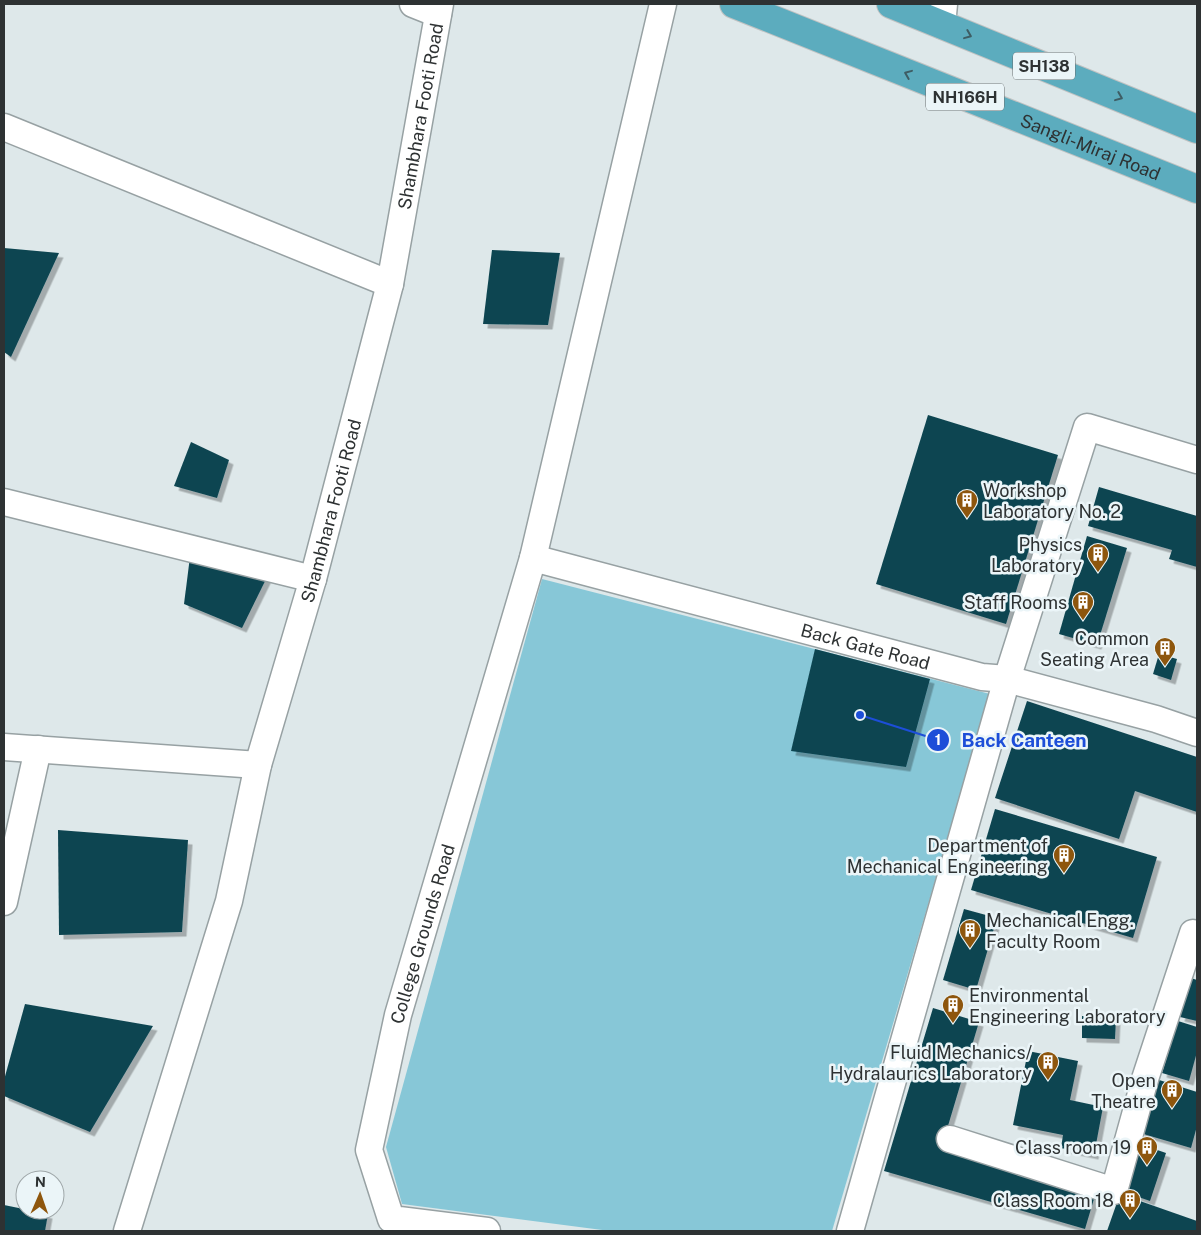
<svg xmlns="http://www.w3.org/2000/svg" width="1201" height="1235" font-family="'Public Sans',sans-serif">
<style>
.green{fill:#87c7d7}
.building{fill:#0e4551;filter:url(#shadow)}
.lines{fill:none;stroke-linecap:round;stroke-linejoin:round}
.minor-casing{stroke:#97a1a3;stroke-width:29}
.trunk-casing{stroke:#c0c2c2;stroke-width:30}
.minor{stroke:#fff;stroke-width:26}
.trunk{stroke:#5cacbe;stroke-width:28}
.oneway{stroke:#3e5d64}
.labels{text-anchor:middle;dominant-baseline:central;stroke-width:5;stroke-linejoin:round;paint-order:stroke}
.shield{fill:#ebf5f8;stroke:#676c6e;stroke-width:1}
.shield-label{font-size:16px;font-weight:bold;fill:#2e3233}
.street-label{font-size:18px;fill:#2e3233;stroke:#ebf5f8}
.poi-label{font-size:18px;fill:#2e3233;stroke:#ebf5f8;text-anchor:end}
.leader{fill:none;stroke:#1d4ed8;stroke-width:2}
.callout-dot{fill:#1d4ed8;stroke:#ebf5f8;stroke-width:2}
.mark-label{font-size:15px;text-anchor:middle;font-weight:bold;fill:#fff}
.callout-label{font-size:19px;text-anchor:middle;font-weight:bold;fill:#1d4ed8;stroke:#ebf5f8;stroke-width:5;stroke-linejoin:round;paint-order:stroke}
</style>
<defs>
<filter id="shadow"><feDropShadow dx="4.5" dy="4.5" stdDeviation="0" flood-color="#0004"/></filter>
</defs>
<rect width="100%" height="100%" fill="#dee8ea"/>
<polygon class="green" points="542,579 990,694 832,1231 610,1231 402,1204 386,1147"/>
<g class="building">
<polygon points="4,248 59,253 11,357 4,352"/>
<polygon points="492,250 560,253 548,325 483,324"/>
<polygon points="928,415 1058,455 1006,624 876,584"/>
<polygon points="191,442 229,460 217,498 174,486"/>
<polygon points="1099,487 1197,516 1197,567 1169,559 1172,550 1088,526"/>
<polygon points="1087,536 1127,548 1097,645 1059,634"/>
<polygon points="191,549 271,569 242,628 184,604"/>
<polygon points="815,649 930,679 906,767 791,751"/>
<polygon points="1159,654 1177,659 1171,680 1153,674"/>
<polygon points="1027,701 1197,757 1197,812 1135,791 1119,839 995,798"/>
<polygon points="995,809 1157,857 1133,938 971,890"/>
<polygon points="58,830 188,840 182,932 59,935"/>
<polygon points="964,909 997,918 976,990 943,980"/>
<polygon points="1191,978 1197,980 1197,1021 1180,1017"/>
<polygon points="25,1004 153,1026 90,1132 4,1096 4,1080"/>
<polygon points="933,1008 979,1022 942,1146 1096,1192 1085,1229 884,1171"/>
<polygon points="1082,1016 1116,1017 1115,1039 1082,1038"/>
<polygon points="1178,1021 1197,1027 1197,1052 1189,1081 1162,1073"/>
<polygon points="1028,1051 1078,1061 1070,1100 1103,1107 1094,1155 1061,1148 1063,1135 1013,1125"/>
<polygon points="1156,1079 1197,1092 1197,1126 1191,1148 1140,1133"/>
<polygon points="1140,1144 1166,1153 1150,1201 1124,1192"/>
<polygon points="1120,1194 1197,1221 1197,1231 1107,1231"/>
<polygon points="4,1205 48,1214 45,1231 4,1231"/>
</g>
<g class="lines">
<g class="minor-casing">
<g id="minor">
<polyline points="413,4 438,14"/>
<polyline points="942,25 944,4"/>
<polyline points="4,127 390,284"/>
<polyline points="4,502 313,579"/>
<path id="s1" d="M 533,558 L 982,677 L 1007,679 L 1156,719 L 1197,733"/>
<path id="s2" d="M 4,747 L 258,765 L 313,579 L 390,284 L 440,4"/>
<polyline points="4,902 38,749"/>
<polyline points="950,1139 1114,1191 1145,1079 1193,933 1197,934"/>
<polyline points="127,1231 229,901 258,765"/>
<path id="s3" d="M 487,1231 L 391,1219 L 369,1150 L 398,1015 L 533,558 L 663,4"/>
<polyline points="850,1231 1007,679 1087,427 1197,460"/>
</g>
</g>
<g class="trunk-casing">
<g id="trunk">
<path id="s4" d="M 734,4 L 1197,189"/>
<polyline points="891,4 1197,129"/>
</g>
</g>
<use href="#minor" class="minor"/>
<use href="#trunk" class="trunk"/>
</g>
<defs><path id="oneway-chevron" d="M-2-3.5L2.5 0L-2 3.5" fill="none" stroke-width="1.6" stroke-linecap="round" stroke-linejoin="round" transform="scale(1.25)"/></defs>
<g class="oneway">
<use href="#oneway-chevron" transform="translate(968 35) rotate(22)"/>
<use href="#oneway-chevron" transform="translate(908 74) rotate(-158)"/>
<use href="#oneway-chevron" transform="translate(1119 97) rotate(22)"/>
</g>
<defs>
<g id="building-pin" transform="scale(1.125)"><path d="M0 17L-7.5 6A9.5 9.5 0 1 1 7.5 6Z" fill="#8e560d" stroke="#ebf5f8"/><path d="M-4-6H4V6H1V3H-1V6H-4ZM-2.5-4.3h1.7v1.8h-1.7ZM.8-4.3h1.7v1.8H.8ZM-2.5-1h1.7V.8h-1.7ZM.8-1h1.7V.8H.8Z" fill="#fff"/></g>
</defs>
<g fill-rule="evenodd">
<use href="#building-pin" x="967" y="500"/>
<use href="#building-pin" x="1098" y="554"/>
<use href="#building-pin" x="1083" y="602"/>
<use href="#building-pin" x="1165" y="648"/>
<use href="#building-pin" x="1064" y="855"/>
<use href="#building-pin" x="970" y="930"/>
<use href="#building-pin" x="953" y="1005"/>
<use href="#building-pin" x="1048" y="1062"/>
<use href="#building-pin" x="1172" y="1090"/>
<use href="#building-pin" x="1147" y="1147"/>
<use href="#building-pin" x="1130" y="1200"/>
</g>
<g class="labels">
<g class="shield">
<rect x="1013" y="52.5" width="62" height="27" rx="4"/>
<rect x="926" y="83.5" width="78" height="27" rx="4"/>
</g>
<g class="shield-label">
<text x="1044" y="66">SH138</text>
<text x="965" y="97">NH166H</text>
</g>
<g class="street-label">
<text stroke="none"><textPath href="#s2" startOffset="924">Shambhara Footi Road</textPath></text>
<text stroke="none"><textPath href="#s4" startOffset="384">Sangli-Miraj Road</textPath></text>
<text stroke="none"><textPath href="#s2" startOffset="519">Shambhara Footi Road</textPath></text>
<text stroke="none"><textPath href="#s1" startOffset="344">Back Gate Road</textPath></text>
<text stroke="none"><textPath href="#s3" startOffset="392">College Grounds Road</textPath></text>
</g>
<g class="poi-label">
<text x="983" y="490" text-anchor="start">Workshop<tspan x="983" dy="21">Laboratory No. 2</tspan></text>
<text x="1082" y="544">Physics<tspan x="1082" dy="21">Laboratory</tspan></text>
<text x="1067" y="602">Staff Rooms</text>
<text x="1149" y="638">Common<tspan x="1149" dy="21">Seating Area</tspan></text>
<text x="1048" y="845">Department of<tspan x="1048" dy="21">Mechanical Engineering</tspan></text>
<text x="986" y="920" text-anchor="start">Mechanical Engg.<tspan x="986" dy="21">Faculty Room</tspan></text>
<text x="969" y="995" text-anchor="start">Environmental<tspan x="969" dy="21">Engineering Laboratory</tspan></text>
<text x="1032" y="1052">Fluid Mechanics/<tspan x="1032" dy="21">Hydralaurics Laboratory</tspan></text>
<text x="1156" y="1080">Open<tspan x="1156" dy="21">Theatre</tspan></text>
<text x="1131" y="1147">Class room 19</text>
<text x="1114" y="1200">Class Room 18</text>
</g>
</g>
<path class="leader" d="M860 715L938 740"/>
<g class="callout-dot">
<circle cx="860" cy="715" r="5"/>
<circle cx="938" cy="740" r="12"/>
</g>
<g class="mark-label">
<text x="938" y="745">1</text>
</g>
<g class="callout-label">
<text x="1024" y="747">Back Canteen</text>
</g>
<rect width="1201" height="1235" fill="none" stroke="#2e3233" stroke-width="10"/>
<g transform="translate(40 1195) rotate(2)"><circle r="24" fill="#ebf5f8" stroke="#9fa7a9"/>
<path d="M0-4L9 19L0 12L-9 19Z" fill="#8e560d"/>
<text y="-8" font-size="14" font-weight="bold" text-anchor="middle" fill="#2e3233">N</text>
</g>
</svg>
